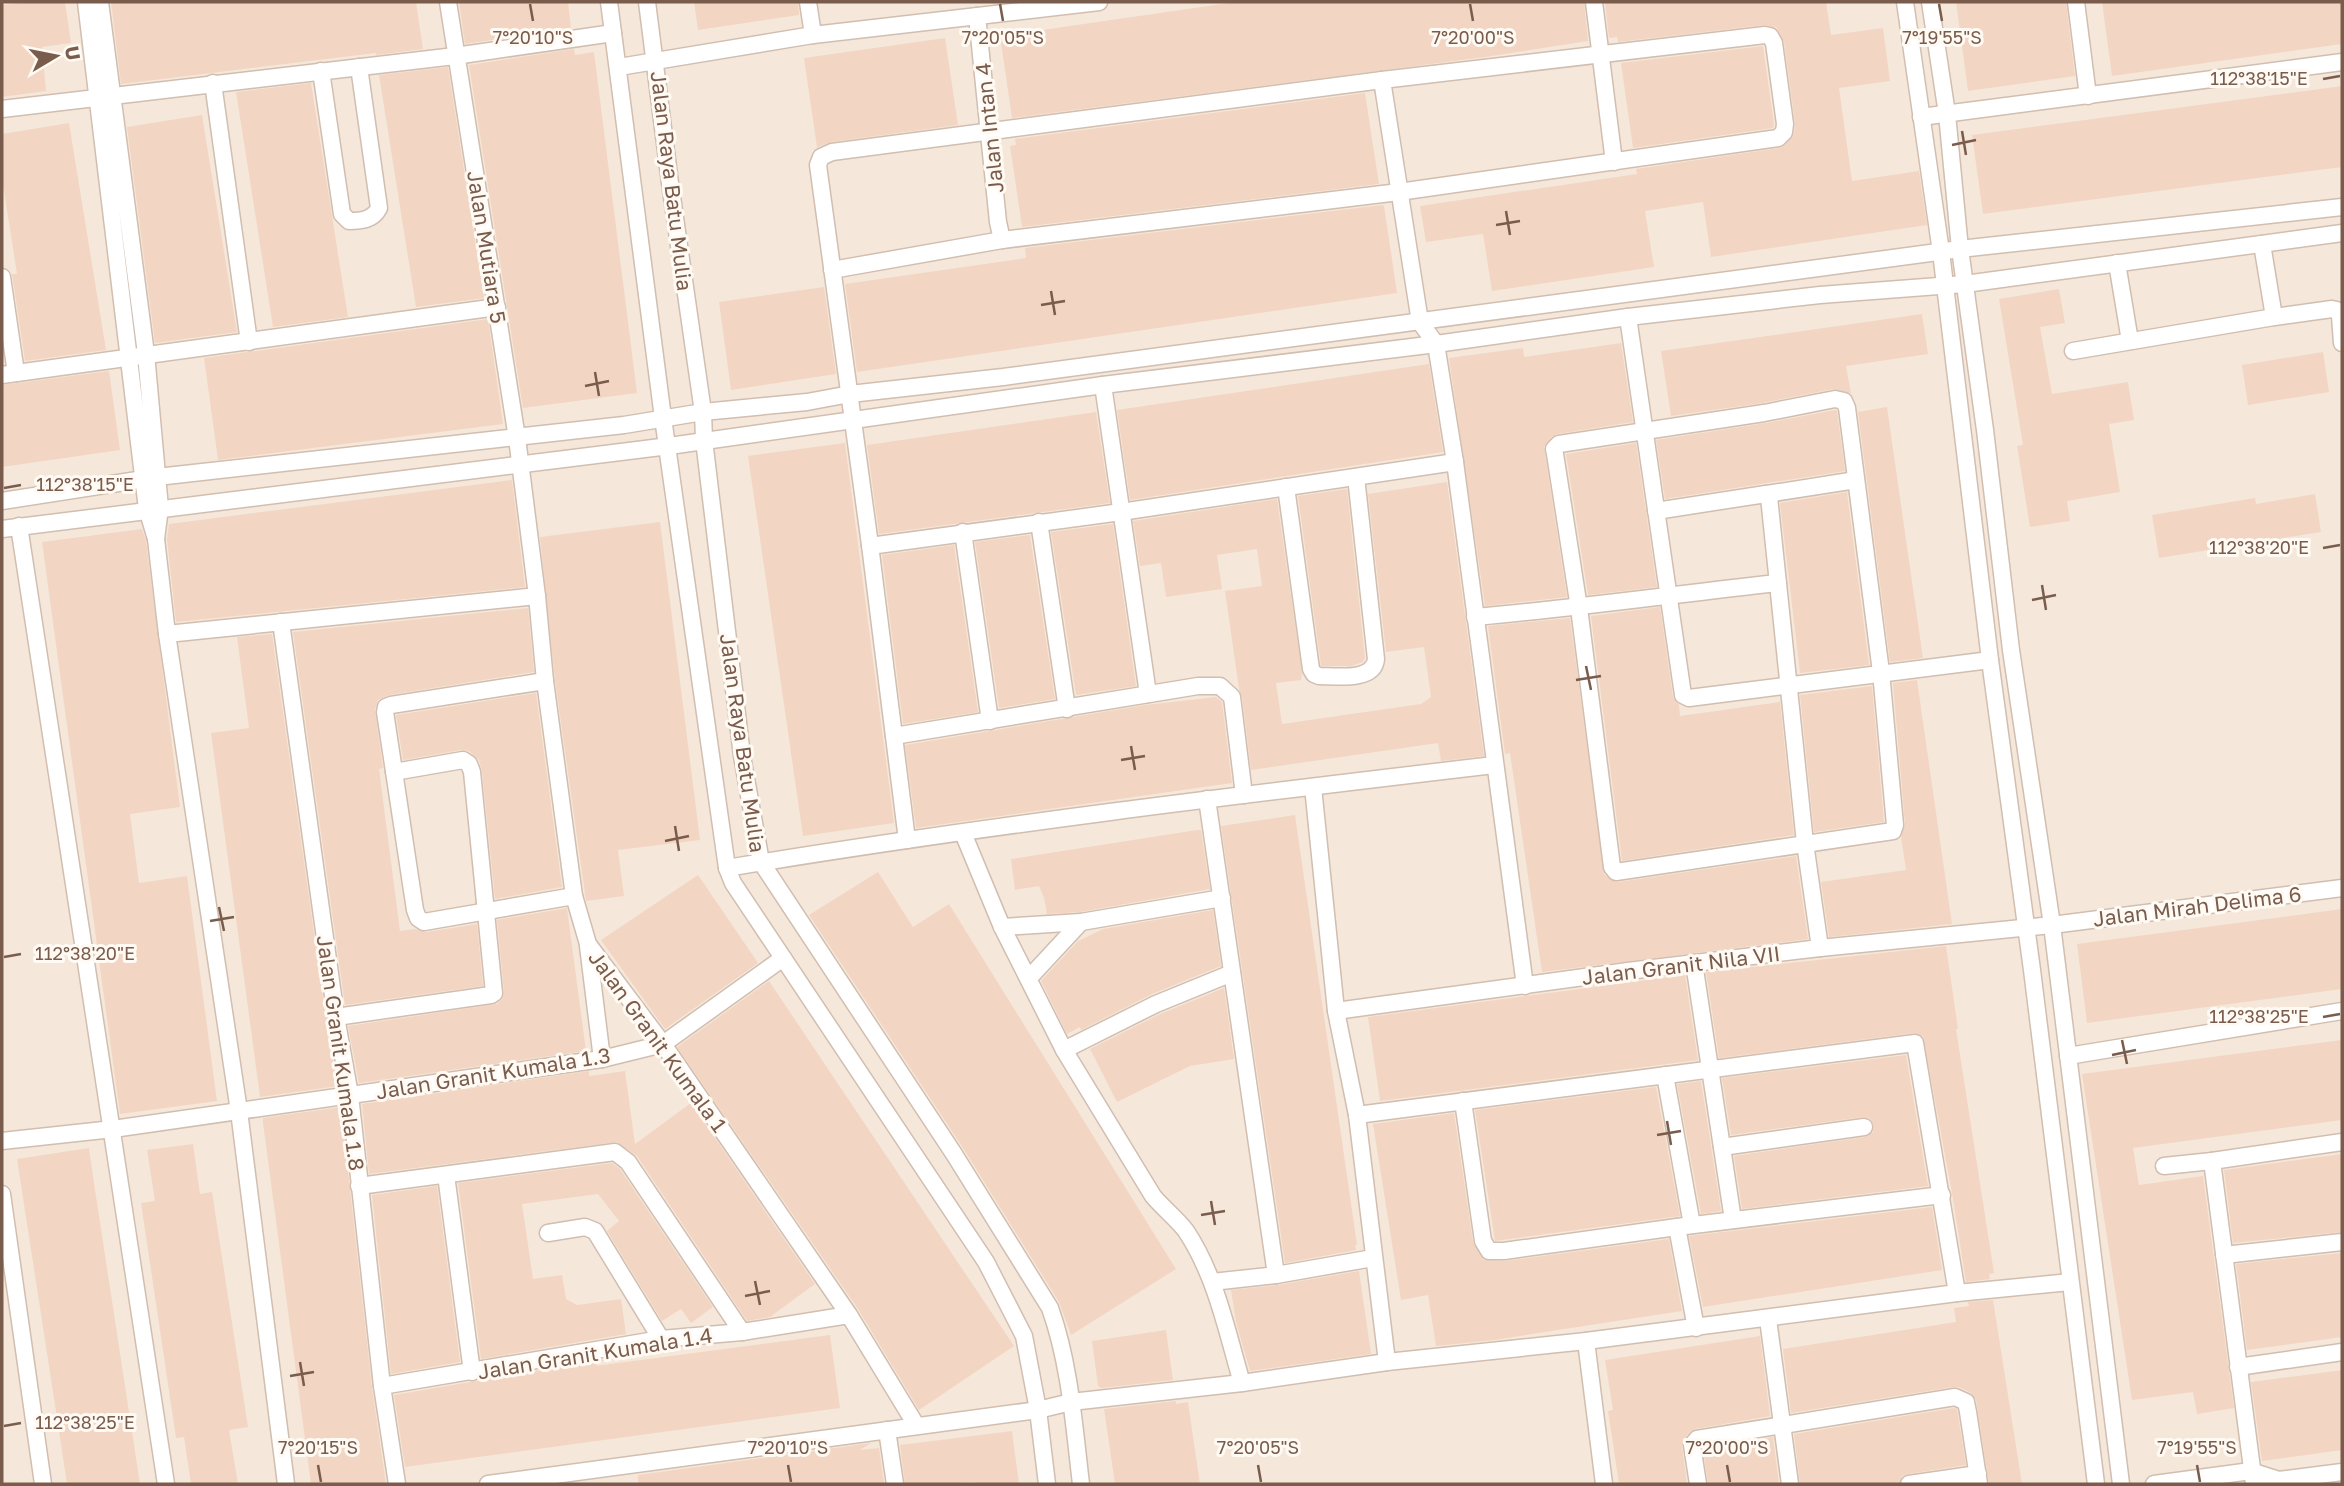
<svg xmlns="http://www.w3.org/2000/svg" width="2344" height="1486" font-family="'Golos Text',sans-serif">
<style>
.residential{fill:#f5e8da}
.building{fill:#f3d5c3}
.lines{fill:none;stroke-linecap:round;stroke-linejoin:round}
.street-casing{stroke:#d1beb0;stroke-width:19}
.street{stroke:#fff;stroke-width:16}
.ticks{fill:none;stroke:#7a5c4d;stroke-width:2.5}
.labels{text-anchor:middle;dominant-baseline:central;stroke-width:6;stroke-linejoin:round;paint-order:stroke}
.street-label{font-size:21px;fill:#7a5c4d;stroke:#fffaf3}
.ticks-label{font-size:18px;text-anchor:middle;fill:#7a5c4d;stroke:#fffaf3;stroke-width:6;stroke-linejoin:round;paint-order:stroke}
</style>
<rect width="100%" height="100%" fill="#fdf6ec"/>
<rect class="residential" x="2" y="2" width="2340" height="1482"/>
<g class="building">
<polygon points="31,2 65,2 71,43 42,47 46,91 2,97 2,5"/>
<polygon points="111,2 416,2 423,49 376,55 376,53 121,84"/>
<polygon points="459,2 568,2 571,28 465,44"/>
<polygon points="694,2 798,2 799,15 698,30"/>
<polygon points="1236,2 1584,2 1588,41 1485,57 1012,118 1000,36"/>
<polygon points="1605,2 1826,2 1831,35 1883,28 1890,81 1839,88 1852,181 1919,171 1927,225 1711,257 1703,202 1645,211 1654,267 1492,291 1483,234 1426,242 1420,206 1637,174 1636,169 1779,148 1785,145 1794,134 1795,123 1784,42 1776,27 1764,25 1618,42 1617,37 1609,38"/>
<polygon points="1956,2 2066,2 2075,76 1968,91"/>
<polygon points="2102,2 2342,2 2342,44 2112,76"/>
<polygon points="945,38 958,125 831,142 817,147 804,58"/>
<polygon points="1763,46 1774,124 1773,128 1633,148 1621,63"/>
<polygon points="574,49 575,55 594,52 637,393 523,408 469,65"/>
<polygon points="448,67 484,298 416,307 379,75"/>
<polygon points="311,83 348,317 273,327 236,92"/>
<polygon points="2342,86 2342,167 1983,214 1972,135"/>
<polygon points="1365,93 1379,184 1022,227 1010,146 1016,145 1015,139"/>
<polygon points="202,115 237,332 155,343 127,127"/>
<polygon points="69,123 106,350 25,361 12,274 17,274 2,178 2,134"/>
<polygon points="1382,205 1384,206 1397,293 857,372 845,284 1026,258 1025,248"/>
<polygon points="824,287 836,374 731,390 719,302"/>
<polygon points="2059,289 2065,323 2040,327 2052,394 2128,382 2134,420 2109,424 2120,492 2067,501 2070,521 2030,527 2017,446 2023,445 1999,299"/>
<polygon points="1922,314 1928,354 1846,366 1851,393 1833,389 1762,403 1671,416 1661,351"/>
<polygon points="488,319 503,424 218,460 204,358"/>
<polygon points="1621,343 1633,422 1557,434 1552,437 1544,447 1567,597 1485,606 1449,358 1523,348 1524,357"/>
<polygon points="2323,352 2329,392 2248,405 2242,365"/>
<polygon points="1429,364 1443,452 1130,500 1117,410"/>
<polygon points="109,371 120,450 2,467 2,385"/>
<polygon points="1887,407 1923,658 1890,662 1858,412"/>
<polygon points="1835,410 1837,411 1845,471 1665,499 1656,440 1766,423"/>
<polygon points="1096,412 1110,503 879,534 867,445"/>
<polygon points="845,443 894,823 803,836 748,456"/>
<polygon points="1636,443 1657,587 1588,595 1566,454"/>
<polygon points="512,480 525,587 176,622 167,539 169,524"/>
<polygon points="1447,482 1484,756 1441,761 1438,743 1251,770 1242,696 1239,689 1225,591 1262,586 1257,549 1217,555 1222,589 1166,597 1161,563 1140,566 1133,521 1277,499 1302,673 1301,680 1276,683 1282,724 1421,704 1431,697 1424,647 1386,652 1368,494"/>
<polygon points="1347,489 1365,658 1363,662 1351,666 1321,666 1298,496"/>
<polygon points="1847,492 1869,665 1800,673 1780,503"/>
<polygon points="2315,494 2321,532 2159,558 2152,515 2255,498 2256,504"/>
<polygon points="660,522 700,840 618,850 624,896 586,901 555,680 540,537"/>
<polygon points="1113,524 1136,686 1076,695 1051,532"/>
<polygon points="142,529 146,541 180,807 130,814 139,883 187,876 217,1101 120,1114 42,542"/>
<polygon points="1030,535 1055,699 999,708 975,542"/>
<polygon points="954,545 978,712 903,724 882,555"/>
<polygon points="1660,607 1673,697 1679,705 1680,716 1780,702 1794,835 1622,861 1591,616"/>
<polygon points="528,608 534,672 389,695 378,700 375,710 383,768 379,769 400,931 415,929 426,932 477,924 483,986 345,1005 293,632"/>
<polygon points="1570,618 1604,874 1612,881 1618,882 1796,856 1808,939 1542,972 1510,753 1505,754 1488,626"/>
<polygon points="272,634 326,1019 338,1086 260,1097 211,733 249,728 237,637"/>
<polygon points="1917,680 1952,924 1829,937 1821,882 1906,870 1901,837 1905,824 1893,683"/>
<polygon points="1872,686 1884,822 1814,832 1800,695"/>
<polygon points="536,693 562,887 495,899 482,771 479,760 469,751 461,750 403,760 396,715"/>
<polygon points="1216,697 1222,702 1232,783 916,828 905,745 1145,705"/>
<polygon points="1295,815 1357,1245 1355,1245 1356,1250 1285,1263 1221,826"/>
<polygon points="1197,830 1201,830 1210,889 1080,912 1047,914 1044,898 1039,886 1015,890 1011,859"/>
<polygon points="878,872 913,927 949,904 1176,1269 1071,1335 1059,1302 963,1148 809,915"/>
<polygon points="698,875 758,963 665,1029 601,940"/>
<polygon points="567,908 586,1051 359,1083 348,1026 497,1004 503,998 504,992 497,920"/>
<polygon points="2342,909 2342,989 2087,1023 2077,944"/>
<polygon points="1213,910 1221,966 1152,994 1081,1030 1080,1027 1067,1034 1041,981 1078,941 1103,929"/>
<polygon points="1946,946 1958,1029 1956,1029 1994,1273 1989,1274 1990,1279 1966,1282 1952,1193 1923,1036 1914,1033 1719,1058 1706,972"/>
<polygon points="1685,975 1698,1060 1380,1101 1368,1017"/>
<polygon points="769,981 1014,1346 919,1410 858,1309 677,1047"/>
<polygon points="1224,988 1234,1059 1190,1066 1117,1102 1090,1049 1160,1014"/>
<polygon points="2342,1040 2342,1120 2133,1148 2139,1185 2203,1176 2234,1408 2197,1414 2193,1392 2132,1400 2082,1074"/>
<polygon points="1906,1055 1928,1186 1742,1209 1734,1156 1865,1137 1873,1132 1874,1125 1869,1118 1863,1117 1731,1135 1722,1078"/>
<polygon points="589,1071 589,1076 625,1071 635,1144 691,1103 815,1284 770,1317 747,1321 637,1156 617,1142 369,1174 362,1104"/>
<polygon points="1701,1081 1721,1211 1701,1214 1677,1084"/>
<polygon points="1656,1087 1680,1216 1495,1241 1475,1110"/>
<polygon points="341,1107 372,1388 386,1484 311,1484 263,1123 263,1118"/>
<polygon points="1454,1113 1473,1242 1483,1260 1505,1261 1669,1239 1682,1311 1494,1340 1436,1346 1428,1295 1401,1300 1373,1124"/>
<polygon points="193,1144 200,1194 212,1192 248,1427 229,1430 238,1484 191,1484 184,1437 176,1438 141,1203 155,1201 147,1150"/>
<polygon points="89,1148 94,1183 140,1484 67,1484 57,1418 17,1159"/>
<polygon points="2342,1154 2342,1232 2233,1243 2224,1170"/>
<polygon points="612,1163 620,1169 713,1307 691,1323 681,1309 662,1321 607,1231 619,1221 598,1194 522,1204 533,1279 562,1275 566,1299 577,1305 621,1299 626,1334 481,1359 458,1183"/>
<polygon points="437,1186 460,1362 391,1374 372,1195"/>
<polygon points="1932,1207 1942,1270 1703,1307 1689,1236"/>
<polygon points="2342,1253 2342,1337 2247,1350 2236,1264"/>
<polygon points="1359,1271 1371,1354 1250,1371 1236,1322 1231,1290 1278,1285"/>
<polygon points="1993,1300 2022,1484 1989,1484 1976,1400 1971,1393 1959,1387 1953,1387 1791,1413 1783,1349 1956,1322 1954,1308 1969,1306 1968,1302"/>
<polygon points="1166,1330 1173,1380 1101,1388 1098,1386 1092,1341"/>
<polygon points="830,1335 840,1408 405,1467 394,1395 606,1359 595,1366"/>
<polygon points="1760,1336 1770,1416 1695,1429 1690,1432 1684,1439 1682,1446 1687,1484 1619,1484 1608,1411 1613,1410 1605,1360"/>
<polygon points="2342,1370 2342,1450 2262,1461 2251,1382"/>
<polygon points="1176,1401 1176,1404 1188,1402 1200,1484 1115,1484 1104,1409"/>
<polygon points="1954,1408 1957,1409 1966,1465 1908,1474 1902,1476 1899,1484 1800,1484 1794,1434"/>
<polygon points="1012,1431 1019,1484 982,1484 972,1482 951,1484 905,1484 900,1445"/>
<polygon points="1773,1437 1779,1484 1708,1484 1703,1449"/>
<polygon points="871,1443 860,1450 879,1448 884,1484 638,1484 638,1475"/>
</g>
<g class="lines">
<g class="street-casing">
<g id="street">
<polyline points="86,2 147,509 156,539 160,508 146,354 100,2"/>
<polyline points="448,2 517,438 537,596 545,681 574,896 588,944 663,1044 849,1315 916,1425"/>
<polyline points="609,2 663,418 727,868 733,883 986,1262 1024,1336 1038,1410 1047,1484"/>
<path d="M 647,2 L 670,183 L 703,412 L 704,440 L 742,756 L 761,862 L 954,1154 L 1050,1308 C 1070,1364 1074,1426 1081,1484"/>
<polyline points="808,2 813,35"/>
<polyline points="1594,2 1614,162"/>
<polyline points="1905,2 1941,252 1990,660 2032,970 2096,1484"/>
<polyline points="1930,2 1947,114 1960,249 1985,430 2011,650 2052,925 2121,1484"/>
<polyline points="2076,2 2088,96"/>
<polyline points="977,16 998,222 1002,240"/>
<polyline points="619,67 813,35 1099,2"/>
<path d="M 321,71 L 342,214 L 349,221 C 361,221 373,220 379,208 L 359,67"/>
<polyline points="1382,80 1420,322 1436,344 1455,462 1525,986"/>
<polyline points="213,83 249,342"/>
<polyline points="2,109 455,56 613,33"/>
<polyline points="1921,117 2342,62"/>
<polyline points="2117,263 2130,341"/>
<path d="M 832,270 L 1002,240 L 1399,192 L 1778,138 L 1784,132 L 1785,124 L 1774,43 L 1770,36 L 1765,35 L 1382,80 L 832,152 L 821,157 L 818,165 C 835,292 853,418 870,545 C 883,643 894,742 907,840"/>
<polyline points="2,277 16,373"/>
<polyline points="1628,317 1683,695 1689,698 1990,660"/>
<polyline points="2274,317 2332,309 2337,310 2340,316 2342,343"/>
<polyline points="2073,351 2274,317 2262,244"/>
<polyline points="2,375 497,307"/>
<polyline points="1103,385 1148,694"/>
<polygon points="1835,399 1844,401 1847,408 1881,672 1895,825 1893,831 1616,872 1612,867 1579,608 1555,454 1554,449 1559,444 1764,413"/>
<path d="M 1286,487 L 1311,669 L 1314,674 L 1319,676 C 1335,676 1374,682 1376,659 L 1356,477"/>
<polyline points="1767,494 1856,480"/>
<polyline points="2,501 157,477 624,425 703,412 807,402 850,394 1003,377 1960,249 2342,207"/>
<polyline points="1656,511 1766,494 1769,497 1805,843 1820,948"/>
<polyline points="1039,522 1067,709"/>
<polyline points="19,526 166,1484"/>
<polyline points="2,529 669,446 1103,385 1436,344 1628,317 1820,295 1965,284 2342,233"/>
<polyline points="963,532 990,721"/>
<polyline points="156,539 167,634 239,1111 286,1484"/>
<polyline points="870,546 1121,512 1455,462"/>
<path d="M 1475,617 C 1577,608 1677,594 1778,583"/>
<polyline points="281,622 336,1017 350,1095 382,1386 397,1484"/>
<polyline points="167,634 537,596"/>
<polyline points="545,681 391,705 386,707 385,712 415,910 418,918 424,922 574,896"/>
<polyline points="894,736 1198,686 1220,686 1232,697 1244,795"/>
<polyline points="1313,787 1336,1011 1357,1115 1387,1362"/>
<polyline points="1207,799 1276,1275"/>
<path d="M 963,833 L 1002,927 L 1064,1050 L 1153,1196 C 1162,1207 1179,1221 1186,1231 C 1216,1276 1227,1332 1242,1383"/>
<path d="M 727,868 C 981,826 1238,795 1494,765"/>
<polyline points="1002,927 1081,922 1222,898"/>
<polyline points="588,946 602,1059"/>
<polyline points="1694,963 1733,1220"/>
<polyline points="1029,978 1081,922"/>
<polyline points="1336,1011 1628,971 1820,948 2052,925 2342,888"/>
<polyline points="336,1017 491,995 494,993 472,772 469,764 463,760 394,772"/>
<polyline points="1064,1050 1156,1004 1232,973"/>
<polyline points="2068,1056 2342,1011"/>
<polyline points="1665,1075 1692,1225"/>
<polyline points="1463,1101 1483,1241 1489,1251 1504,1251 1677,1227 1942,1195"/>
<polyline points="1357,1115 1915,1043 1957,1293"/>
<polyline points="2,1141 113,1129 602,1059 663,1044 783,958"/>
<polyline points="1722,1147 1864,1127"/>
<polyline points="2164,1166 2212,1161"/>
<polyline points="446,1175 472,1372"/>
<polyline points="359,1186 615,1152 628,1162 742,1332"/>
<polyline points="2,1194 43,1484"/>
<polyline points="1677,1227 1696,1328"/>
<polyline points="548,1233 585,1227 595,1231 661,1339"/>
<polyline points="2224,1255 2342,1242"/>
<polyline points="1212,1282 1276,1275 1373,1258"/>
<polyline points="1768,1319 1790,1484"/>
<polyline points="1586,1341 1604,1484"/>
<polyline points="2238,1367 2342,1352"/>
<polyline points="382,1386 661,1339 742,1332 849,1315"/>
<polyline points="887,1430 895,1484"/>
<polyline points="2271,1483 2279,1480 2342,1472"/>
<polyline points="488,1484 1038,1410 1071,1402 1242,1383 1387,1362 1586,1341 1957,1293 2070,1282"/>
<polyline points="1698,1484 1692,1445 1697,1439 1955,1397 1966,1402 1968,1412 1979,1484"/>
<polyline points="1909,1484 1978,1474"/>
<polyline points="2154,1484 2251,1471 2279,1480"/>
<polyline points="2254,1484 2212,1161 2342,1142"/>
</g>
</g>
<use href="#street" class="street"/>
</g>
<path class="ticks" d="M 530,4 L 533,21M 1000,4 L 1003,21M 1470,4 L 1473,21M 1939,4 L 1942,21M 2323,79 L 2340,76M 1962,131 L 1966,155M 1952,145 L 1976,140M 1506,211 L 1510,235M 1496,225 L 1520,221M 1051,291 L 1055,315M 1041,305 L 1065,301M 595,372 L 599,396M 585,386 L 609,381M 4,488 L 21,485M 2323,548 L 2340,545M 2042,585 L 2046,610M 2032,600 L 2056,595M 1586,666 L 1591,690M 1576,680 L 1601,676M 1131,746 L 1135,770M 1121,760 L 1145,756M 675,826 L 679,851M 665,841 L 689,836M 219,907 L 224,931M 210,921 L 234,917M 4,957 L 21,954M 2323,1017 L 2340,1014M 2122,1040 L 2127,1064M 2112,1055 L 2136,1050M 1667,1121 L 1671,1145M 1657,1135 L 1681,1131M 1211,1201 L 1215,1225M 1201,1215 L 1225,1211M 755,1281 L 760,1305M 745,1296 L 770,1291M 300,1362 L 304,1386M 290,1376 L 314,1372M 4,1426 L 21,1423M 318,1465 L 321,1482M 788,1465 L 791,1482M 1258,1465 L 1261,1482M 1727,1465 L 1730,1482M 2197,1465 L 2200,1482"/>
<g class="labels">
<g class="street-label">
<text transform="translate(989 128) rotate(-96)">Jalan Intan 4</text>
<text transform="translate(672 181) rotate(83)">Jalan Raya Batu Mulia</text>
<text transform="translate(487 247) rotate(81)">Jalan Mutiara 5</text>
<text transform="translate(743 743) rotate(82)">Jalan Raya Batu Mulia</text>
<text transform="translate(2197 906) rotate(-7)">Jalan Mirah Delima 6</text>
<text transform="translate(1681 965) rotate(-7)">Jalan Granit Nila VII</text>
<text transform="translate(658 1041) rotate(54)">Jalan Granit Kumala 1</text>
<text transform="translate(341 1053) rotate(82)">Jalan Granit Kumala 1.8</text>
<text transform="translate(493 1073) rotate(-9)">Jalan Granit Kumala 1.3</text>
<text transform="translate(595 1353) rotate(-9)">Jalan Granit Kumala 1.4</text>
</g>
</g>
<g class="ticks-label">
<text x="533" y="44">7°20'10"S</text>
<text x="1003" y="44">7°20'05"S</text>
<text x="1473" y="44">7°20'00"S</text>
<text x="1942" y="44">7°19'55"S</text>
<text x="2259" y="85">112°38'15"E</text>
<text x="85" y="491">112°38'15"E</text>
<text x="2259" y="554">112°38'20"E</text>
<text x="85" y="960">112°38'20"E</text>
<text x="2259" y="1023">112°38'25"E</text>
<text x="85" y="1429">112°38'25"E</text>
<text x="318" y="1454">7°20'15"S</text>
<text x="788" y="1454">7°20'10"S</text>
<text x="1258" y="1454">7°20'05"S</text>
<text x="1727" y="1454">7°20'00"S</text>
<text x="2197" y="1454">7°19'55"S</text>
</g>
<rect width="2344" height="1486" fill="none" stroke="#7a5c4d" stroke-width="7"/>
<g transform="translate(56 56) rotate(80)" stroke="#fffaf3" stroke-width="5" paint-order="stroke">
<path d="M0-5L12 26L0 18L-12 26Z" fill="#7a5c4d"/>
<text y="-10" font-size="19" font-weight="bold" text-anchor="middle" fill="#7a5c4d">U</text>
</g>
</svg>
